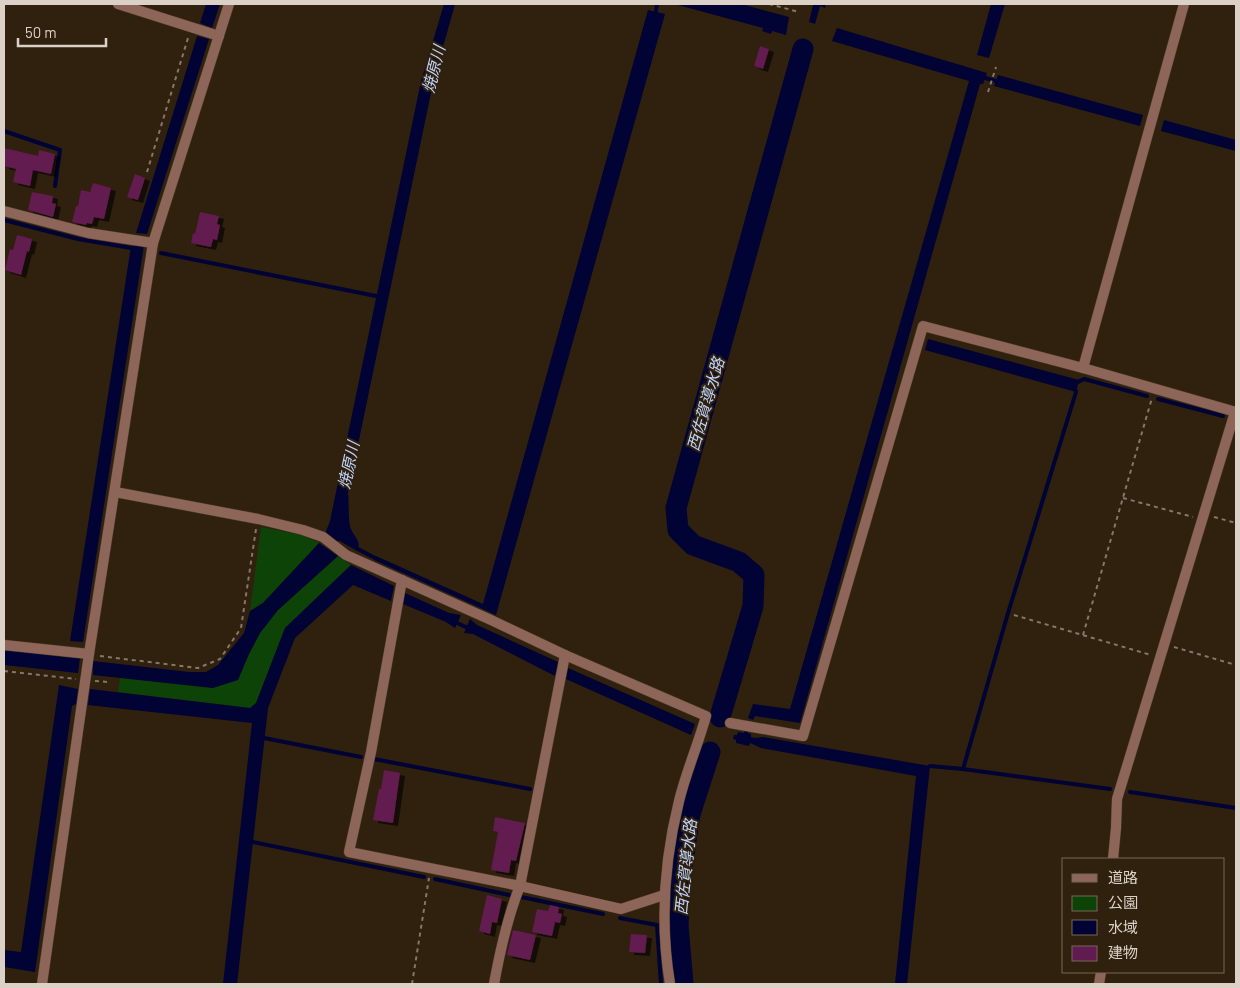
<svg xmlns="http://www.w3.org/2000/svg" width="1240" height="988" font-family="Barlow,'Noto Sans JP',sans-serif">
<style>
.green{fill:#0e4308}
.water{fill:#000333}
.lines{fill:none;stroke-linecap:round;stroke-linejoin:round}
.stream{stroke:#000333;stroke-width:4}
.river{stroke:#000333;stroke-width:21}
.building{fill:#621b50;filter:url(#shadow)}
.minor-casing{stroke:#4c3c2b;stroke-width:11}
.path{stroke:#857769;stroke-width:2;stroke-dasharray:4 4;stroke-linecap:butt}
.minor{stroke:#8d6659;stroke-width:10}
.labels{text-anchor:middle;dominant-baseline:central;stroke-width:4;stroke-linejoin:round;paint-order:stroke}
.water-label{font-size:16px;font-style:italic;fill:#bed3fb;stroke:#30200e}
</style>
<defs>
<filter id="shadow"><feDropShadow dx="5" dy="3" stdDeviation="0" flood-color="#0009"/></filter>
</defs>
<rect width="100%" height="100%" fill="#30200e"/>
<g class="green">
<polygon points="261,527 302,535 319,543 263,603 250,611"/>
<polygon points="338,556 351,565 285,628 256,703 250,708 118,692 120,678 213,688 249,654 260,633 278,610"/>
</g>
<g class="water">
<polygon points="206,4 220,4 212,28 200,23"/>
<path d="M 444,4 L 455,4 L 433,83 L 348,493 C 349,501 348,523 351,529 C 354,537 362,541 357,551 L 340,541 L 335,541 L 325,534 L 330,521 L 421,81 Z"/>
<polygon points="674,4 741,4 789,17 786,35 772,31 771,34 762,31 763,28"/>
<polygon points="811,4 826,4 825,8 820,6 815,24 809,22 813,5"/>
<polygon points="991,4 1005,4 989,58 977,55"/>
<polygon points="648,10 665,14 496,615 374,560 376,556 483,604"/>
<polygon points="837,28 987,73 983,84 980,84 800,723 755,716 753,720 748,718 753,704 790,709 969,81 832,41"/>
<polygon points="197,36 209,39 147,234 136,233"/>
<polygon points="998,75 1143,115 1140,126 994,86"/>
<polygon points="1164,120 1236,140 1236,151 1161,131"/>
<polygon points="144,245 83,642 70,641 131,246"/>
<polygon points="928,339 1079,380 1076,392 925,350"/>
<polygon points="319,543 338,556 278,610 260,633 249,654 238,680 213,688 93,675 93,661 189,672 206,672 218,665 244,633 250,611 263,603"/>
<polygon points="351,565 394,586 391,601 353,585 295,638 268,708 237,984 223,984 252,723 88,705 90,689 250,708 256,703 285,628"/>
<polygon points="405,593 449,613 461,615 455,628 446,622 403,604"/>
<polygon points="470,619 477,625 558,662 555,676 473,634 464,633"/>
<polygon points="4,650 80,658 78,673 4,665"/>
<polygon points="568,668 695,724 691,735 566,679"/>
<polygon points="59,685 78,689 76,704 72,706 35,972 4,967 4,950 21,952"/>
<polygon points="745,728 749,729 748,733 751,734 751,737 755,738 763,737 930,766 907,984 895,984 916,776 761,748 750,743 749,746 736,743 736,740 733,739 734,735 737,735 738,732 744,733"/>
</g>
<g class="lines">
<g class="stream">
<polyline points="656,11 657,4"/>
<polyline points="982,77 999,82"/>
<polyline points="4,131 60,150 55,186"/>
<polyline points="4,220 78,239 131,248"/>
<polyline points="161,253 381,297"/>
<polyline points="1076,383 1084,379 1147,396"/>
<polyline points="1158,399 1223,416"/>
<polyline points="358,549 375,558"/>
<polyline points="453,621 470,629"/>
<polyline points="264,738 361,757"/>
<polyline points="374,759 530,789"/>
<polyline points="930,766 963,769 1110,789"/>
<polyline points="963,769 1008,613 1076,392 1075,388"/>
<polyline points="1130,792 1236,808"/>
<polyline points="253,842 424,877"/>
<polyline points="435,879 509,895"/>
<polyline points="521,897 603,914"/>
<polyline points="620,918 657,925 661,984"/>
</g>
<g class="river">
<polyline points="720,717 753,606 754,575 739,562 693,545 678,530 676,508 803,49"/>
<polyline points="683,984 678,926 680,881 690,814 710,752"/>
</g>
</g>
<g class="building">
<polygon points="760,46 769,49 763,69 754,66"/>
<polygon points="4,148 38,156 39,150 55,154 51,174 33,170 30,186 13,182 16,169 4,166"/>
<polygon points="135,174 145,178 138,200 127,197"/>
<polygon points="93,183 111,188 104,219 94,217 92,224 87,223 86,225 72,222 76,206 78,206 81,190 90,192"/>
<polygon points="32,192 53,196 52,203 56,204 53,217 28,210"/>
<polygon points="200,212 219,216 217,224 220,225 217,240 213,239 211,247 191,243 193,233 195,234"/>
<polygon points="17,235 32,239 29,252 27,251 21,275 5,270 10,249 13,250"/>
<polygon points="384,770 400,773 393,823 373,820 379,789 381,789"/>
<polygon points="495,817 525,823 516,861 511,860 509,873 491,870 498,832 493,831"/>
<polygon points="487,895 502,899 497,923 492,922 490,934 479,931"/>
<polygon points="550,905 559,907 558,913 562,914 560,923 555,922 552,936 532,932 537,909 548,911"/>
<polygon points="513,930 536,935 530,960 507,955"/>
<polygon points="631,934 647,935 645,953 629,952"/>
</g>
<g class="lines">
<g class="minor-casing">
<g id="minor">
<polyline points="118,4 219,36"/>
<polyline points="4,211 88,233 153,243"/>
<polyline points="1083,368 1236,412"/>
<path d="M 115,492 L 258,519 L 303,530 L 323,537 L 346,555 L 491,620 L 565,655 L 706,716 C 698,745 686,772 679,801 C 664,861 660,923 670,984"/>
<polyline points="402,580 371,752 349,852 520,886 621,909 664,895"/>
<polyline points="4,645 89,654"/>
<polyline points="730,723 803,736 923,326 1083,368 1184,4"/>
<polyline points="1113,859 1116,828 1117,799 1235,412"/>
<polyline points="42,984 89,654 153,243 229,4"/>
<path d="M 494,984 C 500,951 507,918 520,886 L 565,655"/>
<polyline points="1099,984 1101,972"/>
</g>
</g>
<g class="path">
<polyline points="769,4 799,12"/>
<polyline points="988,92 996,67"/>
<polyline points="147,172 188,38"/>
<polyline points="1123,498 1193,517"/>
<polyline points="1214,517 1236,523"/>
<polyline points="1014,615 1151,655"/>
<polyline points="1083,635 1152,398"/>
<polyline points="1174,647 1236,665"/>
<polyline points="100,656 198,668 220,659 241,628 256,529"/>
<polyline points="4,671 76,679"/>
<polyline points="95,681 108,682"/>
<polyline points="412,984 429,878"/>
</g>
<use href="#minor" class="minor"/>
</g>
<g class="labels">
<g class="water-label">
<text transform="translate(433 69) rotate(-76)">焼原川</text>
<text transform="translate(705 404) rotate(-74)">西佐賀導水路</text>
<text transform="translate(348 465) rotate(-78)">焼原川</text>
<text transform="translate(685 867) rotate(-84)">西佐賀導水路</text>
</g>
</g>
<rect width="1240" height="988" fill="none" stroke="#dcd1c6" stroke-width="10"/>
<rect x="1062" y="858" width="162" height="115" fill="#30200e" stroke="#756758"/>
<rect x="1072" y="874" width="25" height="8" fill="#8d6659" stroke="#756758"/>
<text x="1108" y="883" font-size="15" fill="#dcd1c6">道路</text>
<rect x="1072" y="896" width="25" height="15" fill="#0e4308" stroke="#756758"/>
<text x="1108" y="908" font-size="15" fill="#dcd1c6">公園</text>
<rect x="1072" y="920" width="25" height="15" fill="#000333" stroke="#756758"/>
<text x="1108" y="933" font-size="15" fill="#dcd1c6">水域</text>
<rect x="1072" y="946" width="25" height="15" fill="#621b50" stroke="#756758"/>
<text x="1108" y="958" font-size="15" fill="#dcd1c6">建物</text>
<path d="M18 38v8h88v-8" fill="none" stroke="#dcd1c6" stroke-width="2.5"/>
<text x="25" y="38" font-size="15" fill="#dcd1c6" stroke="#30200e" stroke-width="4" paint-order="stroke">50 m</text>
</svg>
